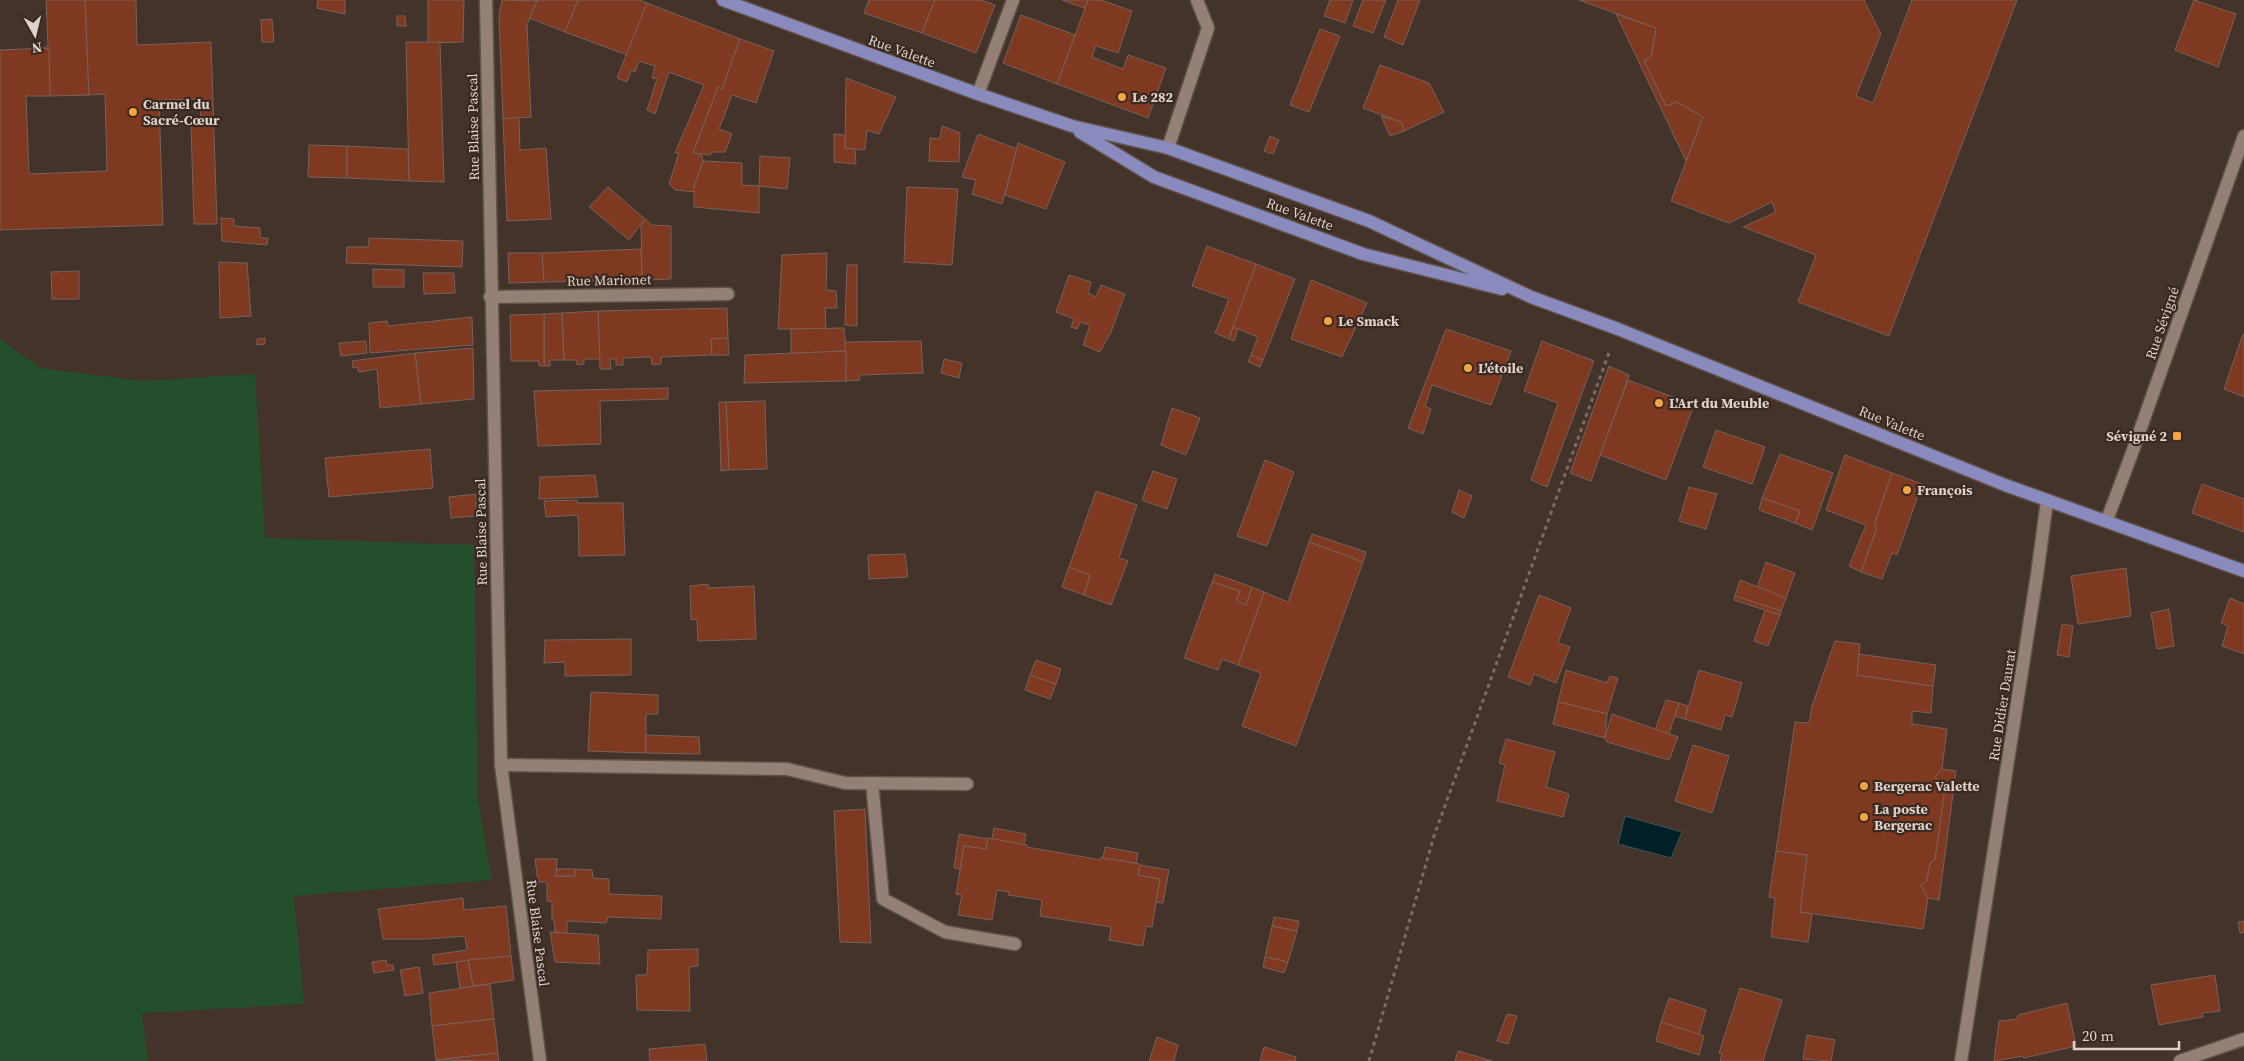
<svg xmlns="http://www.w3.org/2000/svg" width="2244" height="1061" font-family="'Source Serif 4',serif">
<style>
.green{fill:#244f2d}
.water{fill:#001f26;stroke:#425558}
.building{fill:#7f3921;stroke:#76625b}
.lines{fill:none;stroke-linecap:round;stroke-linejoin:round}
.minor-casing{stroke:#60524b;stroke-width:15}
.major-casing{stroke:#60524b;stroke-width:15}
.path{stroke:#7b6c65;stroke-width:3;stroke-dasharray:4 4;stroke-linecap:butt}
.minor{stroke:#948077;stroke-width:12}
.major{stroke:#898bbe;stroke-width:12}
.poi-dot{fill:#f2a541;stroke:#3a2921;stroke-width:2}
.labels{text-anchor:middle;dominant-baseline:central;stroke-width:4.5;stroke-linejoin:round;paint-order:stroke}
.street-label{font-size:14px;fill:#ddd2cd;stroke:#3a2921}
.poi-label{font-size:14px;font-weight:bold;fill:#ddd2cd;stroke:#3a2921;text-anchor:start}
</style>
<rect width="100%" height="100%" fill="#44332b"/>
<polygon class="green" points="0,339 40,368 143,381 255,374 265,538 474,545 478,800 492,880 294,896 304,1004 142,1013 148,1061 0,1061"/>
<polygon class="water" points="1625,816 1682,832 1671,858 1618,844"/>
<g class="building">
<polygon points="46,0 85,0 89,95 50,96 49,50 45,48 48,45"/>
<polygon points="85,0 136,0 137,45 211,42 217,224 194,224 191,125 201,124 200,99 159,100 163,225 0,230 0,50 45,48 49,50 50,96 26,96 29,174 107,171 105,94 89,95"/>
<polygon points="318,0 345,0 345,14 317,8"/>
<polygon points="428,0 464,0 463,42 428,43"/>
<polygon points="502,0 537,1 527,25 531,117 503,119 499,17"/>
<polygon points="534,0 578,0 565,32 530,18 537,1"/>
<polygon points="578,0 639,0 647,3 627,55 565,32"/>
<polygon points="869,0 935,0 922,33 864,13"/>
<polygon points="935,0 981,0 995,5 976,53 922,33"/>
<polygon points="1062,0 1088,0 1084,8"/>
<polygon points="1088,0 1101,0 1132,11 1118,53 1096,46 1092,57 1123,69 1128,55 1166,68 1148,118 1057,84"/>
<polygon points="1330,0 1353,0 1345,23 1324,16"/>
<polygon points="1363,0 1386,0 1373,33 1353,26"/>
<polygon points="1398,0 1420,0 1403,45 1384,37"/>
<polygon points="1579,0 1864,0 1881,34 1856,96 1873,103 1912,0 2017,0 1889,336 1798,302 1816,255 1743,227 1776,212 1772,202 1729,223 1671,201 1703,117 1677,102 1666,106 1644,61 1651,57 1656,28"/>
<polygon points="2194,0 2236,14 2218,67 2175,50"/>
<polygon points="647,3 740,39 722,89 718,87 693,153 701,154 703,161 694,187 695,192 675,190 669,184 679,153 675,153 704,85 669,72 655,114 647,110 657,79 652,78 655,66 639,61 635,72 631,71 627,82 617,78"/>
<polygon points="1616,14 1656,28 1651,57 1644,61 1666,106 1677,102 1703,117 1686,161"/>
<polygon points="1021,15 1075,35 1057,84 1003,63"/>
<polygon points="397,16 405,16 406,26 397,26"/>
<polygon points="272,19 274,42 262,42 261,20"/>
<polygon points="1320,29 1340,36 1309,112 1290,105"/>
<polygon points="740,39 774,51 756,103 732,95 719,129 732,134 725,152 712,152 710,155 693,153 718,87 722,89"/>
<polygon points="406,42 440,42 444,182 409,181"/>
<polygon points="1380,65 1429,83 1444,112 1404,131 1401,122 1363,108"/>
<polygon points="846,78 896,97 879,134 867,130 865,150 845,148"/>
<polygon points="1381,116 1401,122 1404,131 1390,136"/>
<polygon points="519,117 520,150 546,148 551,219 507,221 503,119"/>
<polygon points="942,126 960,133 959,162 929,161 930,138 940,139"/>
<polygon points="834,134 845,135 845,148 855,149 856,164 834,162"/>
<polygon points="978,134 1017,149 1002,204 972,194 976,180 962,177"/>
<polygon points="1270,136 1279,140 1273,154 1264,151"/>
<polygon points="1018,143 1065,162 1046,209 1005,195"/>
<polygon points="309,145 347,146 347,178 308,177"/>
<polygon points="347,146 408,149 409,181 347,178"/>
<polygon points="760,156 790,158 787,189 759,186"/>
<polygon points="703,161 742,163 742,185 759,186 759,213 694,207 694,187"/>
<polygon points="608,187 645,219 629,240 589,207"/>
<polygon points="907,187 958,189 952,265 904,262"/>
<polygon points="221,218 234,219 234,226 260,228 260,238 268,238 267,245 222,241"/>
<polygon points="645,219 652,225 671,226 671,279 642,280 641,225"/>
<polygon points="369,238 463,241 462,267 346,263 347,247 368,247"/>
<polygon points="1207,246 1256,264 1229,339 1215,333 1229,299 1192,286"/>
<polygon points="641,249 642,280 544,282 542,253"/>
<polygon points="508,253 542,253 544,282 509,283"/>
<polygon points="827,253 826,290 836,291 837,308 825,308 826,329 778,329 782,255"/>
<polygon points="219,262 247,263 251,316 220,318"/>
<polygon points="1256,264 1295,279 1263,360 1251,355 1258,337 1233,327"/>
<polygon points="847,265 857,265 857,326 845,325"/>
<polygon points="373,269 404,270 404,287 373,287"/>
<polygon points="79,271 79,299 52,299 51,272"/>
<polygon points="423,273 454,273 455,293 424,294"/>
<polygon points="1069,275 1091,282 1088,293 1096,297 1101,285 1125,294 1111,332 1100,352 1083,345 1090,325 1080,322 1077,329 1071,327 1074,319 1056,312"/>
<polygon points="1311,280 1367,303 1342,357 1291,339"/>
<polygon points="727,308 728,338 711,339 712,355 661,357 661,364 652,365 651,357 623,358 623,365 616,365 616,359 610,359 611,369 600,369 598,311"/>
<polygon points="598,311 600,359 584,359 584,364 577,365 577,360 564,360 562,313"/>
<polygon points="562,313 564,360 550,360 550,366 544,366 544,314"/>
<polygon points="544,314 544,366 539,366 539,361 511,361 510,315"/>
<polygon points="472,317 473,345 370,353 369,323 387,321 388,326"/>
<polygon points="1233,327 1238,329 1234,341 1229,339"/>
<polygon points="844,328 846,351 791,354 791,329"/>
<polygon points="1446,329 1511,351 1491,405 1432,385 1425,406 1431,409 1423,434 1408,428"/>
<polygon points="2243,334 2244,334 2244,397 2224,389"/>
<polygon points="265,338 265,344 257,345 257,339"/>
<polygon points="728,338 729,355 712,355 711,339"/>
<polygon points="366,341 367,353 341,356 339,343"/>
<polygon points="921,341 923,373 859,375 860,380 846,381 845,342"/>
<polygon points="1542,341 1594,361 1547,487 1531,480 1558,403 1524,391"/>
<polygon points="473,348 474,399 421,404 415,353"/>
<polygon points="846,351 846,381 744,383 745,355"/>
<polygon points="415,353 421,404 380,408 377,369 359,372 357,367 353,368 352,361"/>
<polygon points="1251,355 1263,360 1260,367 1248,362"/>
<polygon points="944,359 962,363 959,378 941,373"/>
<polygon points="1609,366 1629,375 1591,481 1570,473"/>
<polygon points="1628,380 1694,405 1666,480 1600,455"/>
<polygon points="668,388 668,399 600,401 601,444 538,446 534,391"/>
<polygon points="765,401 767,469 729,470 726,402"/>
<polygon points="719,402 726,402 729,470 721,471"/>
<polygon points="1172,408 1200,418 1186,455 1161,445"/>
<polygon points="1716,430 1765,447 1752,484 1703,467"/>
<polygon points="430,449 433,488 329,497 325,458"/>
<polygon points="1780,454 1833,473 1812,530 1795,523 1800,511 1762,498"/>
<polygon points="1845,455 1892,473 1874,526 1877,528 1861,572 1849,566 1866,525 1826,510"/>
<polygon points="1265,460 1294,472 1267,546 1237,536"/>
<polygon points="1153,471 1177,479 1167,509 1142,500"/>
<polygon points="1892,473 1922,484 1897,555 1892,553 1882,579 1861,572 1877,528 1874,526"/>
<polygon points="595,475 598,497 539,499 540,477"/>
<polygon points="2202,484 2244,499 2244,532 2192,513"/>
<polygon points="1689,487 1717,494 1706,529 1679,521"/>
<polygon points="1459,490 1472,496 1464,518 1452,512"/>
<polygon points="1096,491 1137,505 1119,558 1128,561 1111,605 1084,595 1090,575 1069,567"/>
<polygon points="476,494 476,516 451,518 449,497"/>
<polygon points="1762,498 1800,511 1795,523 1759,510"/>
<polygon points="577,500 577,503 623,503 625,555 579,556 578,515 546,517 544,501"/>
<polygon points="1312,534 1366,552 1363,562 1309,542"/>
<polygon points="1309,542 1363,562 1296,746 1242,726 1261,673 1238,665 1264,592 1288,602"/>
<polygon points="905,554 908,577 869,579 868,555"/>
<polygon points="1766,562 1795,573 1786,598 1757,587"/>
<polygon points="1069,567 1090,575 1084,595 1062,587"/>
<polygon points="2126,568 2131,616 2078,624 2071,576"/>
<polygon points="1215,574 1252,587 1246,605 1236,601 1240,591 1212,582"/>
<polygon points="1740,580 1786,598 1781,611 1735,596"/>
<polygon points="1212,582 1240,591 1236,601 1246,605 1252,587 1264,592 1238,665 1222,659 1218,670 1184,658"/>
<polygon points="708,584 708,588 754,586 756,639 698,641 697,619 691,620 690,586"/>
<polygon points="1539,595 1571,608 1558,643 1570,647 1556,683 1534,674 1530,685 1508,677"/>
<polygon points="1735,596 1781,611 1780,615 1734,600"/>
<polygon points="2230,598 2244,604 2244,654 2222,646 2228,626 2221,623"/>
<polygon points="2169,609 2174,646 2157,649 2151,613"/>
<polygon points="1765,610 1780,615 1768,646 1754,641"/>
<polygon points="2062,624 2073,626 2069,657 2057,655"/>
<polygon points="631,639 631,675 565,676 565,662 544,663 545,640"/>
<polygon points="1835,641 1860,644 1857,675 1933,686 1931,713 1912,711 1912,724 1947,729 1942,769 1935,777 1945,789 1935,860 1930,863 1927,881 1921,885 1928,898 1923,929 1800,912 1807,855 1776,851 1795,722 1809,723 1812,706"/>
<polygon points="1859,654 1936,665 1933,686 1857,675"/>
<polygon points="1036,660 1061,669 1056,684 1030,675"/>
<polygon points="1566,670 1607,683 1610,676 1618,678 1607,714 1558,702"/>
<polygon points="1699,670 1742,683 1732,717 1725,715 1721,730 1685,719"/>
<polygon points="1030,675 1056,684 1050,699 1025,690"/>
<polygon points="591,692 658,695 658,714 646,714 646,753 588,751"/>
<polygon points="1666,700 1679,703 1669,734 1655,730"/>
<polygon points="1558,702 1607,714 1605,738 1553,724"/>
<polygon points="1679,703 1688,706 1685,719 1675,716"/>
<polygon points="1612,714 1678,737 1669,760 1607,742 1605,738"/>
<polygon points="646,735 699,737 700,754 646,753"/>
<polygon points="1506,739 1555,752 1546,787 1569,794 1563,817 1497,801 1505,765 1499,763"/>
<polygon points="1693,745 1729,756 1712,813 1675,801"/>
<polygon points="1942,769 1956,771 1939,900 1928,898 1921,885 1927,881 1930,863 1935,860 1945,789 1935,777"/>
<polygon points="865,809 871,943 840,942 834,811"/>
<polygon points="994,828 1026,834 1024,845 992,839"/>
<polygon points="959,834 988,839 986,849 964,846 960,869 954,868"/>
<polygon points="988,838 1027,845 1027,847 1101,860 1101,857 1140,864 1138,875 1160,879 1152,927 1146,926 1143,946 1109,940 1111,927 1040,916 1042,900 1008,895 1009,892 997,890 992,920 958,915 962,895 956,894 964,846 986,849"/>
<polygon points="1105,847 1138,853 1136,863 1103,858"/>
<polygon points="1776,851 1807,855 1800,912 1812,914 1808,942 1771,937 1775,898 1769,897"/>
<polygon points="535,859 557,859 556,876 575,876 575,869 592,870 593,878 609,879 609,894 662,896 661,919 608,917 606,923 567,921 567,933 555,932 554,920 552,920 552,901 547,901 547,882 538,882"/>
<polygon points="1140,865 1169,870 1163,903 1156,902 1160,879 1138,875"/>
<polygon points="557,869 575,869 575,876 556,876"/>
<polygon points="463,898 464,910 506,906 511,956 434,965 432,955 467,950 465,936 427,939 383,939 378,909"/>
<polygon points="1274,917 1299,921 1297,931 1272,926"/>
<polygon points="2244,921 2244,932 2240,933 2238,922"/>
<polygon points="1272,926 1297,931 1288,962 1265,957"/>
<polygon points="550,932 598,935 600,964 555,962"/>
<polygon points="698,949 698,966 689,967 690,1011 637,1010 636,975 647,975 648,950"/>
<polygon points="511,956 514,980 473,986 468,960"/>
<polygon points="1265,957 1288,962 1284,973 1263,967"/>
<polygon points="386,960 387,965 393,965 394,970 374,973 372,962"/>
<polygon points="468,960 473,986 460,988 456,962"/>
<polygon points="419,967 423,993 405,996 400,970"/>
<polygon points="2215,975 2220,1011 2202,1013 2203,1017 2159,1025 2151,985"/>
<polygon points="490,984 494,1019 432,1026 429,993"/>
<polygon points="1740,988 1782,1000 1763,1061 1720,1061 1722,1054 1719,1053"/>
<polygon points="1669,998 1706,1010 1699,1035 1661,1022"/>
<polygon points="2067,1003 2076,1046 2024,1058 2023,1056 1994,1061 1999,1021 2017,1019 2018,1015"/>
<polygon points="1507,1014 1517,1016 1508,1044 1497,1041"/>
<polygon points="494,1019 498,1053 436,1060 432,1026"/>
<polygon points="1661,1022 1704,1036 1699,1055 1656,1041"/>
<polygon points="1807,1035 1835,1040 1831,1061 1803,1059"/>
<polygon points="1157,1037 1178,1045 1174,1061 1149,1061"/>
<polygon points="705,1044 707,1061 650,1061 649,1049"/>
<polygon points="1264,1047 1296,1057 1295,1061 1260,1061"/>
<polygon points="1458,1051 1492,1061 1455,1061"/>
<polygon points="498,1053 499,1061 436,1060"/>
</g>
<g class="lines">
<g class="minor-casing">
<g id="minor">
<polyline points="486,0 501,765 540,1061"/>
<polyline points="978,94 1013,0"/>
<polyline points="1168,148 1208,28 1197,0"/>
<polyline points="490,297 728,294"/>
<polyline points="2107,520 2132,453 2244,136"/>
<polyline points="501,765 787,769 845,783 967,784"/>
<polyline points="872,783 883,899 945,932 1015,944"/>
<polyline points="1961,1061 2037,575 2047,501"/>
<polyline points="2180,1061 2244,1039"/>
</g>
</g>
<g class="major-casing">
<g id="major">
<polyline points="723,0 978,94 1072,126 1168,148 1369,221 1531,297 1618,329 2005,485 2244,571"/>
<polyline points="1080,132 1154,177 1363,254 1502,289"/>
</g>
</g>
<polyline class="path" points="1369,1061 1434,836 1610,350"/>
<use href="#minor" class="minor"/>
<use href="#major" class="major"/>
</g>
<g class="poi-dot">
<circle cx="1122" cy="97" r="5"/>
<circle cx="133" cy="112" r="5"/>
<circle cx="1328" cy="321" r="5"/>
<circle cx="1468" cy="368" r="5"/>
<circle cx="1659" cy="403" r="5"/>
<rect x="2172" y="431" width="10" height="10" rx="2.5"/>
<circle cx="1907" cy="490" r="5"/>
<circle cx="1864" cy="786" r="5"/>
<circle cx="1864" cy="817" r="5"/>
</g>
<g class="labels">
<g class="street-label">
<text transform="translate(902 51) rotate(20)">Rue Valette</text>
<text transform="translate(473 127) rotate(-91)">Rue Blaise Pascal</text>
<text transform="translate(1300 214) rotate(20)">Rue Valette</text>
<text transform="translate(609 280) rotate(-1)">Rue Marionet</text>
<text transform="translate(2162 323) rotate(-71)">Rue Sévigné</text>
<text transform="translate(1892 423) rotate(22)">Rue Valette</text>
<text transform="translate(481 532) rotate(-91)">Rue Blaise Pascal</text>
<text transform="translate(2002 705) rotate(-81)">Rue Didier Daurat</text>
<text transform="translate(538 933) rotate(83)">Rue Blaise Pascal</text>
</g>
<g class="poi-label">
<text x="1132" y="97">Le 282</text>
<text x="143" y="104">Carmel du<tspan x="143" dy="16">Sacré-Cœur</tspan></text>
<text x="1338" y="321">Le Smack</text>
<text x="1478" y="368">L'étoile</text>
<text x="1669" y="403">L'Art du Meuble</text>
<text x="2167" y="436" text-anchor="end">Sévigné 2</text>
<text x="1917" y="490">François</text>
<text x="1874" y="786">Bergerac Valette</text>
<text x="1874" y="809">La poste<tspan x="1874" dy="16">Bergerac</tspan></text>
</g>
</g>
<g transform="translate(35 35) rotate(172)" stroke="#3a2921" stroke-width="4" paint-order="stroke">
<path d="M0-4L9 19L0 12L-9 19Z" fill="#ddd2cd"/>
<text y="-8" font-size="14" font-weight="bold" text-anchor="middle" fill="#ddd2cd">N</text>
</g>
<path d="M2074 1041v8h105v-8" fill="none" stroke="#ddd2cd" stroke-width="2.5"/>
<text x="2082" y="1041" font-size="15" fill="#ddd2cd" stroke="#3a2921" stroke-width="4" paint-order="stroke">20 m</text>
</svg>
